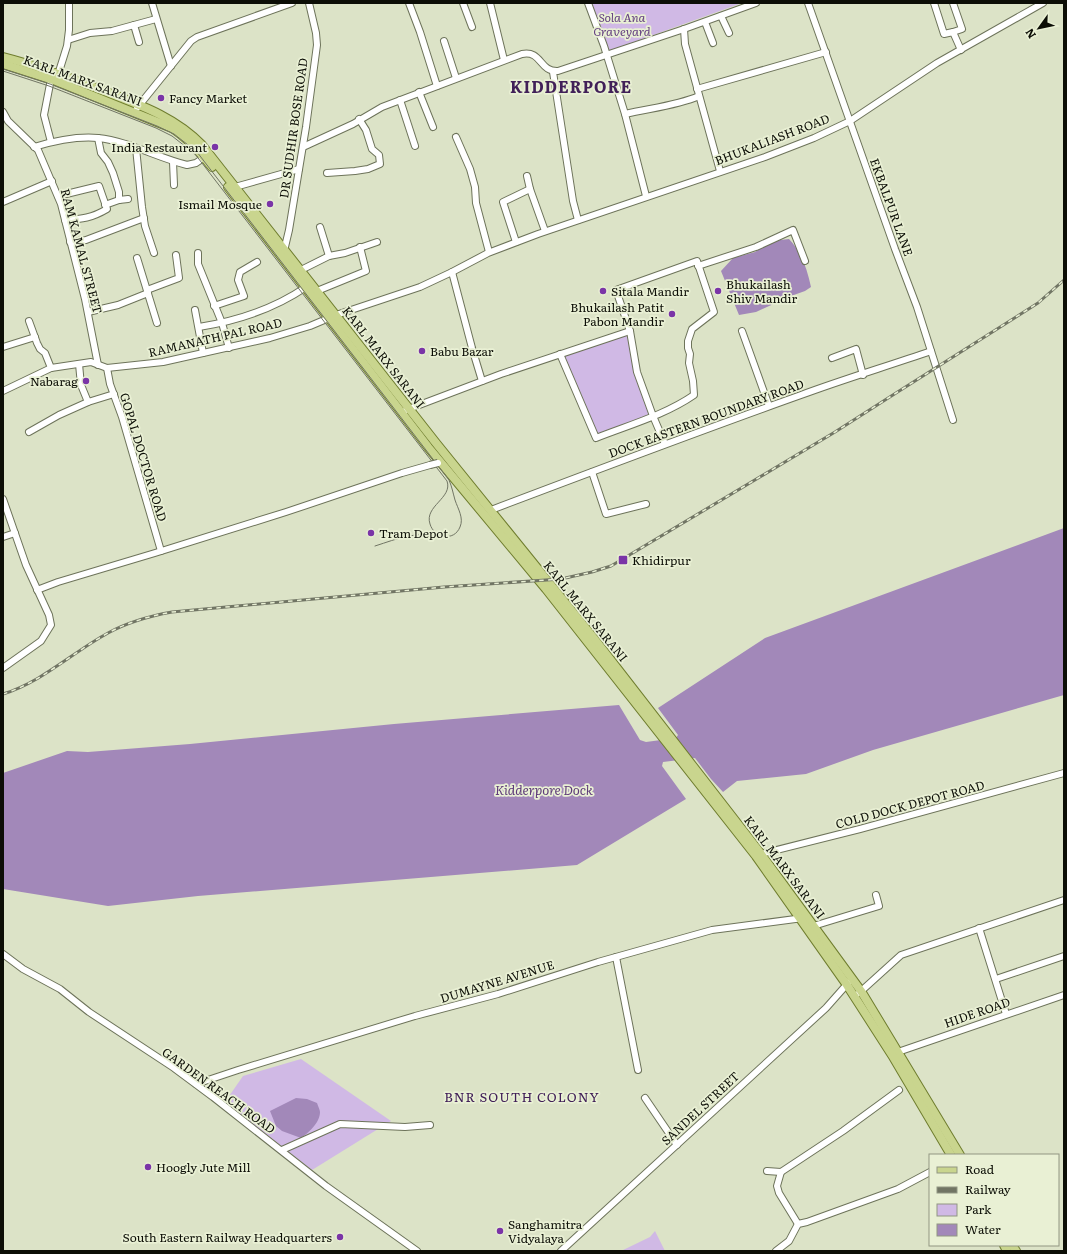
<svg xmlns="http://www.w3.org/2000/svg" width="1067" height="1254" font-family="Literata,serif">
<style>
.green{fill:#d0b9e5}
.water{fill:#a288b9}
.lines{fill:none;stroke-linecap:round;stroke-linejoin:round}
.minor-casing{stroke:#6d735a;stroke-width:8}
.major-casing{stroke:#6f7d2e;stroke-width:10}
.minor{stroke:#fff;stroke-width:6}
.major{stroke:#c9d58e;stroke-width:8}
.tram{stroke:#717564;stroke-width:1}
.rail-casing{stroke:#717564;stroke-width:3}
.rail{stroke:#e9f0d4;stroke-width:1.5;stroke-dasharray:4.5;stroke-linecap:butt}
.minor-bridge-casing{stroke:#6d735a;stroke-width:8;stroke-linecap:butt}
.minor-bridge{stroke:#fff;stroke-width:6}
.poi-dot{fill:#7a34a7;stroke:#e9f0d4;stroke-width:1.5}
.labels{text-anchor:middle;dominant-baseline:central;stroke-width:3.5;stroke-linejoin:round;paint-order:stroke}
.park-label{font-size:12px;font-style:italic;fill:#664282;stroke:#e9f0d4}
.street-label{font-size:12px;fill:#0c0e06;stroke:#e9f0d4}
.poi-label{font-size:12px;fill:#0c0e06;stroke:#e9f0d4;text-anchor:start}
.water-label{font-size:13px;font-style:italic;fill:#5e3a79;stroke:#e9f0d4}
.neighbourhood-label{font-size:13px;letter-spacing:1px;fill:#412058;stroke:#e9f0d4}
.district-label{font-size:16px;font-weight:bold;letter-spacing:1px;fill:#412058;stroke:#e9f0d4}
</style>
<rect width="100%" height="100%" fill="#dce3c7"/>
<g class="green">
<polygon points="592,3 742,3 609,51"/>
<polygon points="628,334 650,416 597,436 563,355"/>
<polygon points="301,1059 391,1121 312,1170 225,1102 243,1076"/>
<polygon points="655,1231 665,1251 621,1251 650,1237"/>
</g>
<g class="water">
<path d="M 789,239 C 802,253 807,269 811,287 L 805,291 L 791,296 L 756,312 L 739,315 L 721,271 L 733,258 L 755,252 L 764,246 L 780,240 Z"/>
<polygon points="1064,528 1064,695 873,750 806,774 737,781 723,792 711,779 695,758 663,762 662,766 686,799 577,865 198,896 108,906 3,889 3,773 67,751 88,752 190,744 394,724 619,705 640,740 646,742 676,738 678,735 658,708 765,638"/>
<path d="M 296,1098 L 307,1099 L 317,1103 C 318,1106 320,1110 320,1112 C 320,1123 308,1133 301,1138 L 282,1131 L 276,1126 L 270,1111 Z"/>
</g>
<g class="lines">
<g class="minor-casing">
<g id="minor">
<polyline points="152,3 171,66"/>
<polyline points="409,3 420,32 437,86"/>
<polyline points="463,3 472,27"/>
<polyline points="490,3 504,60"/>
<polyline points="588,3 604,46 625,114 646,196"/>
<polyline points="808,3 895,249 917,307 953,420"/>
<polyline points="934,3 944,34 953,32 961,50"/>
<polyline points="953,3 962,29 953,32"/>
<polyline points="721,16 729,33"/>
<polyline points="705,22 713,43"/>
<polyline points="134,25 139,42"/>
<polyline points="684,29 685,44 720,171"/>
<polyline points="68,40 90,33 112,31 156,19"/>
<polyline points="444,41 456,78"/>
<polyline points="553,72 573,201 578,220"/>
<polyline points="57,78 67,46 69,30 69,3"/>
<polyline points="50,84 44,115 51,142"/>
<polyline points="697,89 826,52"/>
<polyline points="419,92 433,127"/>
<polyline points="400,100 415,146"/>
<polyline points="137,108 191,41 197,37 292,3"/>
<polyline points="3,112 8,121 38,150 61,204 85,299 98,365"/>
<path d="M 625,114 C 650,108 676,106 699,96"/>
<polyline points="456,137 470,169 475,187 476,203 489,252"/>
<polyline points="98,138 101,153 108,162 113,173 119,192 119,200"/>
<path d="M 34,147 C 54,141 77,136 98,138 C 128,141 158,158 187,165 L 196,163 L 206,156"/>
<path d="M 303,147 L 353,124 L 382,107 L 522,54 C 542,50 539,72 558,71 L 684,29 L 756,3"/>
<polyline points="136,148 142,207 145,226 154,253"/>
<polyline points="173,162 174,185"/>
<polyline points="327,173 355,171 368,169 380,164 379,155 372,149 366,130 359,119"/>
<polyline points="527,176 530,189 545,231"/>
<polyline points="232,189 235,187 299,169"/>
<path d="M 58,196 L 99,186 L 107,209 C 92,218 82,219 65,220"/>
<polyline points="3,202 52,181"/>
<polyline points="105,205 119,200 128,199"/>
<polyline points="320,227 329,256"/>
<polyline points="70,242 86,240 144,218"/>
<polyline points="516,242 503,202 530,189"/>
<polyline points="284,251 289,230 306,127 317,45 316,33 309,3"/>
<polyline points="198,253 198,264 222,323 229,348"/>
<polyline points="137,258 157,323"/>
<polyline points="698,266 756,247 793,230 805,261"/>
<polyline points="301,270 329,256 345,253 377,242"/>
<polyline points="452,272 472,348 482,381"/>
<polyline points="147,290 179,278 176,255"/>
<polyline points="317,291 366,271 360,247"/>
<polyline points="214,306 244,296 238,280 240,272 257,262"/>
<polyline points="195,310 203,353"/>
<polyline points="88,312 118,305 148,293"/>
<polyline points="29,321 37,343 40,349 45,353 51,368"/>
<path d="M 199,327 C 236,321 274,309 306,287"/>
<polyline points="742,331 769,406"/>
<polyline points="3,347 35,337"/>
<path d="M 560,354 L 596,438 C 629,425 665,415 694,395 L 693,381 L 689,363 L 690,354 L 688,348 L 688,341 L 692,329 L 714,312 L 697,261 L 616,290 L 630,331 L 637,372 L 653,416 L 665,444"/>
<polyline points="832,358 856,349 863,375"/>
<polyline points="79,364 81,385 88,402"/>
<polyline points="107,368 110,384 122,417 161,551"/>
<polyline points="3,391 51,368 91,362 107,368 163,362 270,338 310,326 336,315 420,287 452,272 488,253 538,234 765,157 814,138 850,121 937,63 1043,3"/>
<polyline points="406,410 501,374 630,331"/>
<polyline points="29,432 59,415 88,402 114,394"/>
<polyline points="592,472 606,514 646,504"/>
<polyline points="3,499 26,565 49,615 51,625 41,641 3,668"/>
<path d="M 491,510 C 594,471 697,432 801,395 C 844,379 888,366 931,351"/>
<polyline points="3,537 15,533"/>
<polyline points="37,590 58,582 155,553 286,512 402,473 430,465"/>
<polyline points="761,854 860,829 1064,773"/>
<polyline points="810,927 879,906 876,895"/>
<polyline points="979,928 1006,1014"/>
<polyline points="3,954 23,969 60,989 89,1012 174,1068 213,1097 326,1186 417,1251"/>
<polyline points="616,957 638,1070"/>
<polyline points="996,979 1064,956"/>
<polyline points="859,993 901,955 1064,900"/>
<polyline points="895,1053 1064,995"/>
<polyline points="196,1084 238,1070 415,1016 498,994 598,962 712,930 803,918"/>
<polyline points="645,1098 677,1145"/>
<polyline points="282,1150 340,1124 405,1127 430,1125"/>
<polyline points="767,1171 781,1172 843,1131 899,1090"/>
<polyline points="781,1172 777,1186 779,1193 798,1224"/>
<polyline points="561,1251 826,1008 849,982"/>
<polyline points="776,1251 789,1241 798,1224 807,1222 898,1189 930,1172"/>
</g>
</g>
<g class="major-casing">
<g id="major">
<path d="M 3,57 C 38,66 71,78 104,91 C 140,105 175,117 202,145 L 436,443 L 592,636 L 761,854 L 861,991 L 960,1155"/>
<path d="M 3,64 L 56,81 L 172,128 C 188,138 200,152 212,167"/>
<polyline points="228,187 428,447 546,589 756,856 847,985 892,1055 951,1155"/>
<polyline points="1004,1245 1007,1251"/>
<polyline points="1012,1245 1016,1251"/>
</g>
</g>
<use href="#minor" class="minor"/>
<use href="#major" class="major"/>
<g class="tram">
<path d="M 3,69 L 50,84 L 157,126 L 174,134 L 197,152 L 449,480 C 452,487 453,493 455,500 C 458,509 464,518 460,527 C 454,542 434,538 430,524 C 424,506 453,498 447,481 L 195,154 L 172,136 L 156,128 L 49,86 L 3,71"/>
<path d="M 375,546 C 400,538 412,532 439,536"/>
</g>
<g class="rail-casing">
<path id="rail" d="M 3,694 C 42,682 73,652 108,633 C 128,622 150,616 172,612 L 444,587 L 561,579 L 592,572 L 611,566 L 835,432 L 896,393 L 1038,303 L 1064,280"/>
</g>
<use href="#rail" class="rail"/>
<g class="minor-bridge-casing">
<polyline id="minor-bridge" points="430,465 438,463"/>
</g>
<use href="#minor-bridge" class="minor-bridge"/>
</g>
<g class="poi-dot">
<circle cx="161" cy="98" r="4"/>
<circle cx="215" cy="147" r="4"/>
<circle cx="270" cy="204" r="4"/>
<circle cx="603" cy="291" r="4"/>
<circle cx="718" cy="291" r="4"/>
<circle cx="672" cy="314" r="4"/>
<circle cx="422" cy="351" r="4"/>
<circle cx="86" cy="381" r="4"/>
<circle cx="371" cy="533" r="4"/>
<rect x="618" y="555" width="10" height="10" rx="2"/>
<circle cx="148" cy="1167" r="4"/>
<circle cx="500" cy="1231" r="4"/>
<circle cx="340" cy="1237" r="4"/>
</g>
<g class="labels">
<g class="park-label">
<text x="622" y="17">Sola Ana<tspan x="622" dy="14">Graveyard</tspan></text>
</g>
<g class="street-label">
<text transform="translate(83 80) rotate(20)">KARL MARX SARANI</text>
<text transform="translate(293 128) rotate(-82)">DR SUDHIR BOSE ROAD</text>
<text transform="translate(772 139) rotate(-21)">BHUKALIASH ROAD</text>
<text transform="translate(892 207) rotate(70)">EKBALPUR LANE</text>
<text transform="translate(82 251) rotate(75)">RAM KAMAL STREET</text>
<text transform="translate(215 337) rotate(-13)">RAMANATH PAL ROAD</text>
<text transform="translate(384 357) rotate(52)">KARL MARX SARANI</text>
<text transform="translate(706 418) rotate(-20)">DOCK EASTERN BOUNDARY ROAD</text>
<text transform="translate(144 457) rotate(73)">GOPAL DOCTOR ROAD</text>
<text transform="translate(586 611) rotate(51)">KARL MARX SARANI</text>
<text transform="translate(910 804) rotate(-15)">COLD DOCK DEPOT ROAD</text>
<text transform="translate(785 867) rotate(53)">KARL MARX SARANI</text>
<text transform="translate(497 981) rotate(-17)">DUMAYNE AVENUE</text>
<text transform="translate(977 1012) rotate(-19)">HIDE ROAD</text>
<text transform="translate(219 1090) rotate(36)">GARDEN REACH ROAD</text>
<text transform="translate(700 1108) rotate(-43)">SANDEL STREET</text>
</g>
<g class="poi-label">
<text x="169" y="98">Fancy Market</text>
<text x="207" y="147" text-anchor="end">India Restaurant</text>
<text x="262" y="204" text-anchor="end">Ismail Mosque</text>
<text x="726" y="284">Bhukailash<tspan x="726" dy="14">Shiv Mandir</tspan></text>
<text x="611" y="291">Sitala Mandir</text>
<text x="664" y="307" text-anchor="end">Bhukailash Patit<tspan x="664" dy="14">Pabon Mandir</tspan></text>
<text x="430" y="351">Babu Bazar</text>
<text x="78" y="381" text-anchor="end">Nabarag</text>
<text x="379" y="533">Tram Depot</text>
<text x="632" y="560">Khidirpur</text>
<text x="156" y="1167">Hoogly Jute Mill</text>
<text x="508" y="1224">Sanghamitra<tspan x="508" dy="14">Vidyalaya</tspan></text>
<text x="332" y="1237" text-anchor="end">South Eastern Railway Headquarters</text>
</g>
<g class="water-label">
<text x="544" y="789">Kidderpore Dock</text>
</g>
<g class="neighbourhood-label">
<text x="522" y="1096">BNR SOUTH COLONY</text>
</g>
<g class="district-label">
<text x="571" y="86">KIDDERPORE</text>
</g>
</g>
<rect width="1067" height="1254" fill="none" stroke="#0c0e06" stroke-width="8"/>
<rect x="929" y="1154" width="130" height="92" fill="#e9f0d4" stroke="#919682"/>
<rect x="937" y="1167" width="20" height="6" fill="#c9d58e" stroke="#919682"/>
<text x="965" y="1174" font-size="12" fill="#0c0e06">Road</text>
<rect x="937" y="1187" width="20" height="6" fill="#717564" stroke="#919682"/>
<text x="965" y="1194" font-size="12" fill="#0c0e06">Railway</text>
<rect x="937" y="1204" width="20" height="12" fill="#d0b9e5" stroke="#919682"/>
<text x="965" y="1214" font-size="12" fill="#0c0e06">Park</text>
<rect x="937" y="1224" width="20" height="12" fill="#a288b9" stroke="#919682"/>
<text x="965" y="1234" font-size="12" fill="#0c0e06">Water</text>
<g transform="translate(1039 28) rotate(237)" stroke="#e9f0d4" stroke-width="3" paint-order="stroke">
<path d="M0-3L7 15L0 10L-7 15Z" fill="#0c0e06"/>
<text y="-6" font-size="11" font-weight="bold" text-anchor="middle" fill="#0c0e06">N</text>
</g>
</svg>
